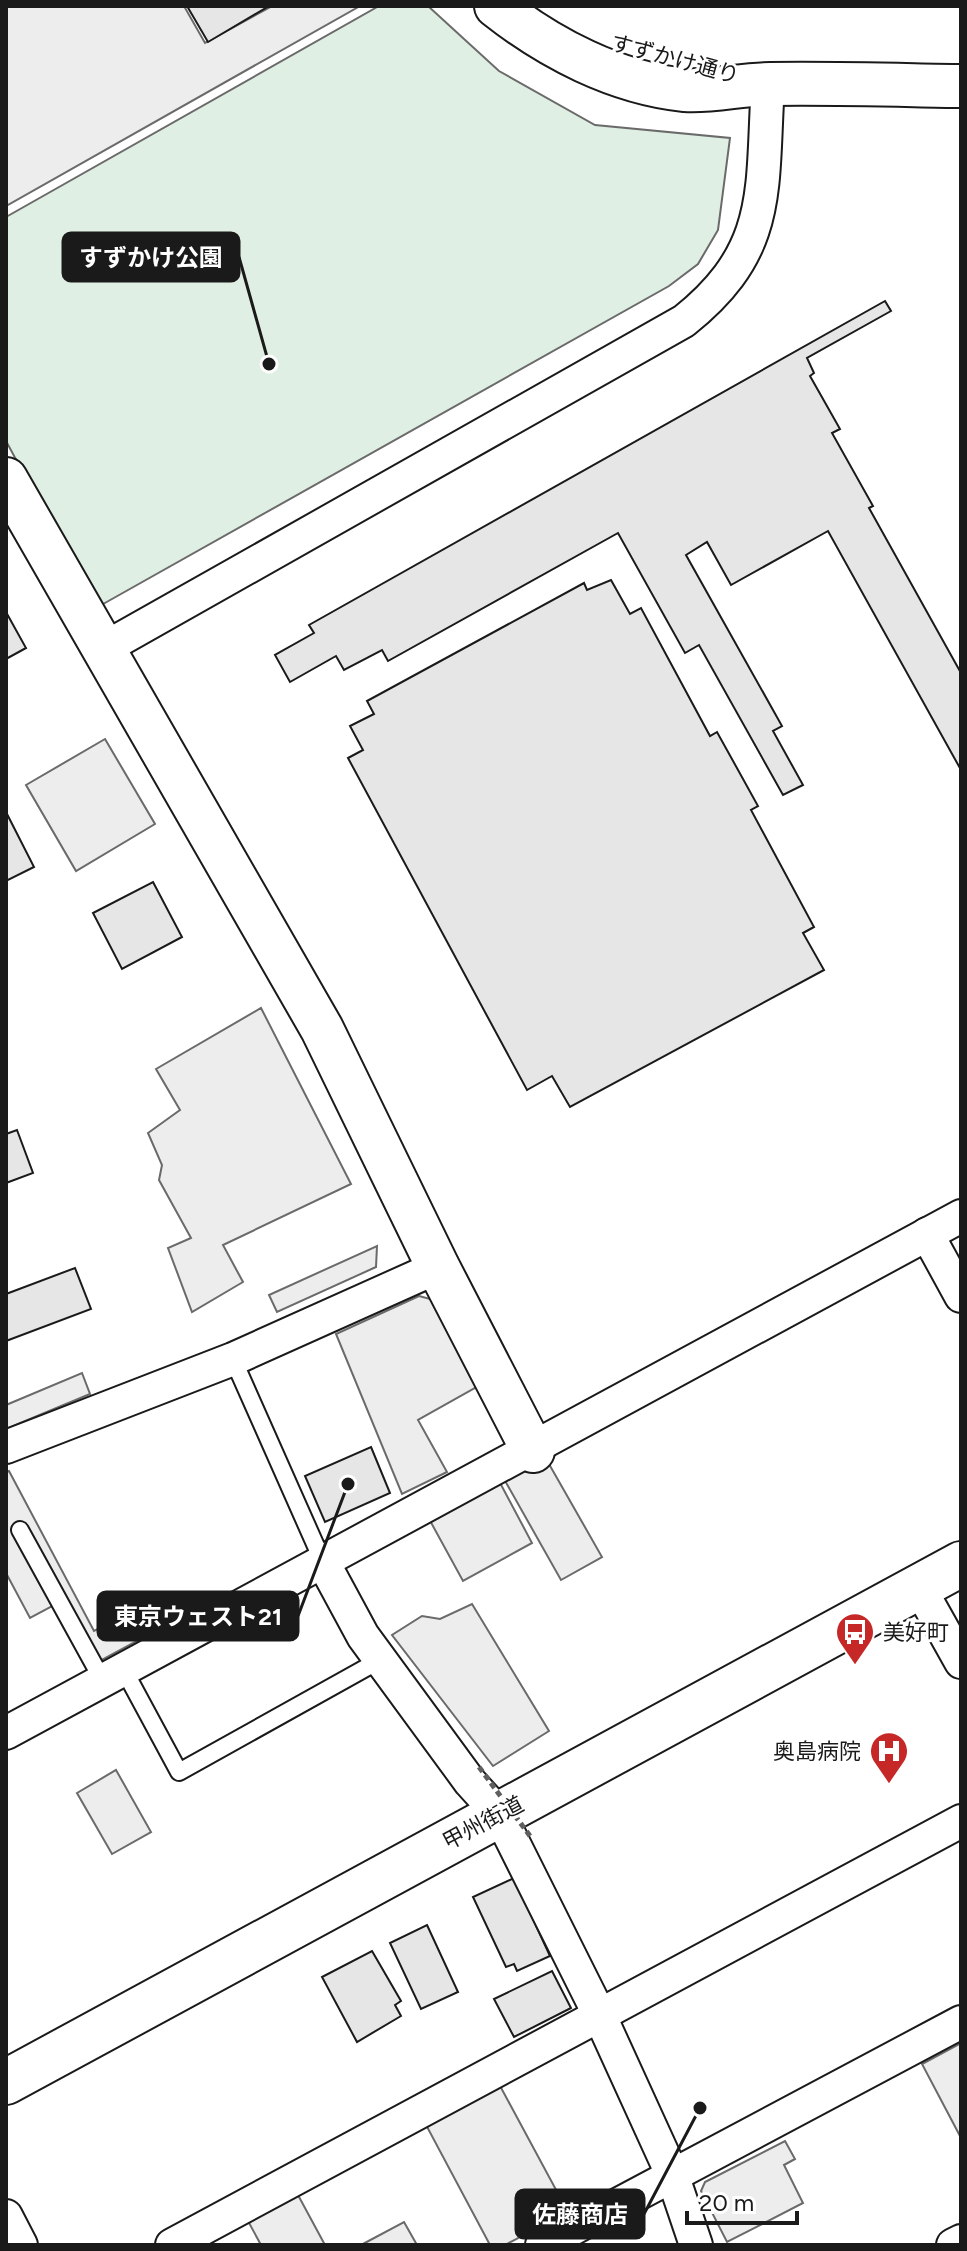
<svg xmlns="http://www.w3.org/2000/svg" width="967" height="2251" font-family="Figtree,'Noto Sans JP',sans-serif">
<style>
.green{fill:#e0efe3;stroke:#6a6a6a;stroke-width:2}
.parking{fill:#ededed;stroke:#6a6a6a;stroke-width:2}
.building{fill:#e6e6e6;stroke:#1a1a1a;stroke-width:2}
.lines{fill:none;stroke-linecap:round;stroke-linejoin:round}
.service-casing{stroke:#1a1a1a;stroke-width:20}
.minor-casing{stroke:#1a1a1a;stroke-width:36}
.tertiary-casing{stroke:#1a1a1a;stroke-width:46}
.trunk-casing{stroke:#1a1a1a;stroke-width:48}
.service{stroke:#fff;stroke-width:16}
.minor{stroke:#fff;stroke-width:32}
.tertiary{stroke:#fff;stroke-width:42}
.trunk{stroke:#fff;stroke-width:44}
.path-bridge{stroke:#5f5f5f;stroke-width:5;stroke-dasharray:6 4;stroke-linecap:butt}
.labels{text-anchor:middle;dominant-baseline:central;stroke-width:6;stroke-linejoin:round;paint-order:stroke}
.street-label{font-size:22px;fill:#1a1a1a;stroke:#fff}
.poi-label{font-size:22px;fill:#1a1a1a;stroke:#fff;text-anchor:start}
.leader{fill:none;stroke:#1a1a1a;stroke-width:3}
.callout-dot{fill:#1a1a1a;stroke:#fff;stroke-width:3}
.callout{fill:#1a1a1a;stroke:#1a1a1a;stroke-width:3}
.callout-label{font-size:24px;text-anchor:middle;font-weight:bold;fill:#fff}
</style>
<rect width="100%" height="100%" fill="#fff"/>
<polygon class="green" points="379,6 428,6 499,71 595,125 730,138 718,230 698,264 669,286 96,608 6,441 6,217"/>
<g class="parking">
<polygon points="6,6 184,6 205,43 272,6 360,6 6,206"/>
<polygon points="105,739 155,824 76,871 26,785"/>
<polygon points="261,1008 351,1184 223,1245 243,1282 192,1312 168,1248 191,1238 159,1180 162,1165 148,1133 180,1110 156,1069"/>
<polygon points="377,1246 376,1267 277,1312 269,1295"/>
<polygon points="419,1296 434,1300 480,1385 418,1420 447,1472 402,1494 336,1334"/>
<polygon points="82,1373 90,1394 6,1429 6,1405"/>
<polygon points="545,1457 602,1557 561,1580 504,1479"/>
<polygon points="9,1471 94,1631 137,1609 150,1634 87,1668 54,1605 30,1618 6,1573 6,1472"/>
<polygon points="498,1479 532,1543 463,1581 428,1517"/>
<polygon points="472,1604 549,1731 493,1766 392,1635 422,1616 440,1619"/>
<polygon points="116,1770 151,1832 112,1854 77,1793"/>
<polygon points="961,2043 961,2135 960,2136 922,2064"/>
<polygon points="499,2084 568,2212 505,2245 490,2245 425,2123"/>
<polygon points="785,2141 795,2159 784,2165 803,2203 727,2242 701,2191 705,2182"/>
<polygon points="298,2195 325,2245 261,2245 248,2221"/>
<polygon points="404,2222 417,2245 361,2245"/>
</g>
<g class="building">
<polygon points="187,6 269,6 208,42"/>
<polygon points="885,301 891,311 807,358 814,373 810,376 840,429 832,433 873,506 869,508 961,673 961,770 828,531 731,585 707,542 686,555 782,726 773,731 803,785 783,795 699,645 685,653 618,533 388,661 382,650 344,670 336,656 290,682 275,655 314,633 309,625"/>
<polygon points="611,580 630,614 641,608 710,736 717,732 758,806 751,810 814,927 803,933 824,970 570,1107 552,1076 527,1090 348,758 363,750 350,726 374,714 367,701 584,583 587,590"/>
<polygon points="6,612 26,648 6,659"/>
<polygon points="6,812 34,867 6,881"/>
<polygon points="153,882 182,937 122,969 93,913"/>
<polygon points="17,1130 33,1173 6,1183 6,1134"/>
<polygon points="75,1268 91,1309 6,1341 6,1294"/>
<polygon points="371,1447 390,1493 325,1522 305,1476"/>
<polygon points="514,1878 550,1956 517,1971 514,1964 506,1967 473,1897"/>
<polygon points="427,1925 458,1992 421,2009 390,1943"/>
<polygon points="372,1951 401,2001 395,2005 401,2016 357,2042 322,1977"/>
<polygon points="552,1971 571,2008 514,2037 494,1999"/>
</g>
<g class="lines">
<g class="service-casing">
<g id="service">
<polyline points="233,1359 323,1562"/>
<polyline points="20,1530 103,1681"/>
<polyline points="124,1670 179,1772 380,1660"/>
</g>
</g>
<g class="minor-casing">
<g id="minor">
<path d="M 103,649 L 684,321 C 774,249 761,189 768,84"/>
<polyline points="927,1234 961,1296"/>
<polyline points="6,1447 233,1359 438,1267"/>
<polyline points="323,1562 363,1636 470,1782 499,1814 599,2014 672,2174 696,2245"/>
<polyline points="919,1587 961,1662"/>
<polyline points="6,1733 961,1216"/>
<polyline points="6,2216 21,2245"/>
<polyline points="172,2245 961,1821"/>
<polyline points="542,2245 961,2022"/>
<polyline points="953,2245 961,2241"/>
</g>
</g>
<g class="tertiary-casing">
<g id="tertiary">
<path d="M 496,6 C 549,48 616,83 685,90 C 712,92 742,84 770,84 C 834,83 898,85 961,86"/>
<polyline points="6,479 322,1029 438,1267 533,1451"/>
</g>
</g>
<g class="trunk-casing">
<polyline id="trunk" points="6,2082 961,1564"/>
</g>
<use href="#service" class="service"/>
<use href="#minor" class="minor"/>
<use href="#tertiary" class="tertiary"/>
<use href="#trunk" class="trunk"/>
<polyline class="path-bridge" points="479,1767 530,1836"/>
</g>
<defs>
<g id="bus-pin" transform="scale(2)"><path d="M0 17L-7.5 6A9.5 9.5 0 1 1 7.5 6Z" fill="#c62828" stroke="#fff"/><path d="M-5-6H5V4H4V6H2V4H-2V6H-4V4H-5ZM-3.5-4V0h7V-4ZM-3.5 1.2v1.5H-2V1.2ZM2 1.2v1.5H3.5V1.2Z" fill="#fff"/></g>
<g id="hospital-pin" transform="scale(2)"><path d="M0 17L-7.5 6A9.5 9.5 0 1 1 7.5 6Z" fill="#c62828" stroke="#fff"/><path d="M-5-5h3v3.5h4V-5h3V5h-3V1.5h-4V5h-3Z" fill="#fff"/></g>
</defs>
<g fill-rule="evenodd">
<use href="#bus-pin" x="855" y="1632"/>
<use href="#hospital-pin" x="889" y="1751"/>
</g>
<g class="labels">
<g class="street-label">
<text transform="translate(675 59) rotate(15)">すずかけ通り</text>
<text transform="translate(483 1823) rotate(-28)">甲州街道</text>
</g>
<g class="poi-label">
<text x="883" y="1632">美好町</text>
<text x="861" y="1751" text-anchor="end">奥島病院</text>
</g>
</g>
<path class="leader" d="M269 364L239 257M348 1484L298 1616M700 2108L644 2214"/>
<g class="callout-dot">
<circle cx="269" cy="364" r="8"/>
<circle cx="348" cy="1484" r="8"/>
<circle cx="700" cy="2108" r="8"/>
</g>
<g class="callout">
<rect x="63" y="233" width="176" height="48" rx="8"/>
<rect x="98" y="1592" width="200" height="48" rx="8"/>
<rect x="516" y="2190" width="128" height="48" rx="8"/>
</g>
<g class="callout-label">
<text x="151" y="266">すずかけ公園</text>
<text x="198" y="1625">東京ウェスト21</text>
<text x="580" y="2223">佐藤商店</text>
</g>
<rect width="967" height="2251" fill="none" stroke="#1a1a1a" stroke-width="16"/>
<path d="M687 2211v12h110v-12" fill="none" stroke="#1a1a1a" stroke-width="4"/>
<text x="699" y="2211" font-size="24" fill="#1a1a1a" stroke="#ffffff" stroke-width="6" paint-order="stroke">20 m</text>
</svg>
